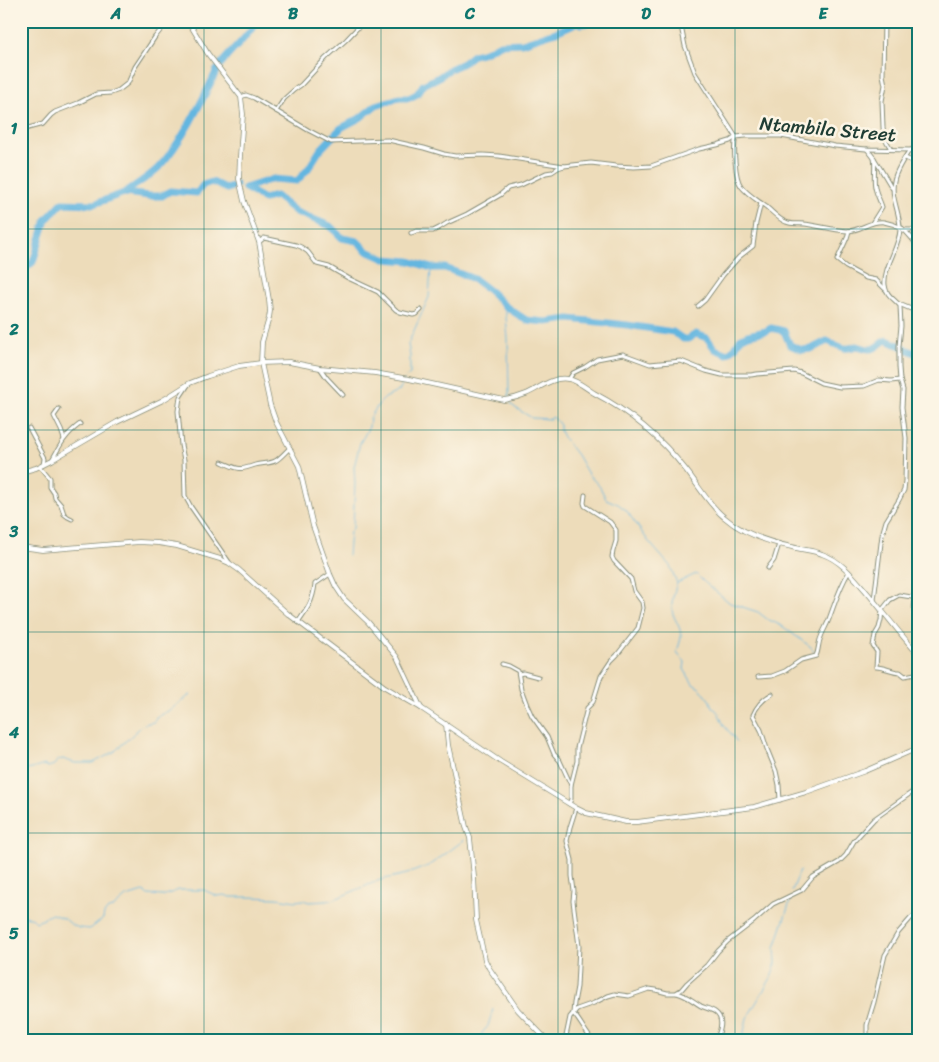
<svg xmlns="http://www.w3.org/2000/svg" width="939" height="1062" font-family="Sriracha,sans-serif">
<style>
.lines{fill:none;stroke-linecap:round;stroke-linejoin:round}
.stream{stroke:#64b6e0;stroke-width:1}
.river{stroke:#64b6e0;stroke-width:7}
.minor-casing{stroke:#868c77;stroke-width:5}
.tertiary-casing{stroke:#868c77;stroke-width:5.5}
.minor{stroke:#fff;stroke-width:3}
.tertiary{stroke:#fff;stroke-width:4}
.grid{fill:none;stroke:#0f766e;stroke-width:1;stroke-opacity:0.55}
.labels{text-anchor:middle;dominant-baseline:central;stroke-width:5;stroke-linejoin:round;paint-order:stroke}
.street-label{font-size:19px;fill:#1f3d34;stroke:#fcf5e5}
.neatline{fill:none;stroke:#0f766e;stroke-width:2}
.grid-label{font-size:16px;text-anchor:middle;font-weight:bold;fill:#0f766e}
</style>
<rect width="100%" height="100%" fill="#fcf5e5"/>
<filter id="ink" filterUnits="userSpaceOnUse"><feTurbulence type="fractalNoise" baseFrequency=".02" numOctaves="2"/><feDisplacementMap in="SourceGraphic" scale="10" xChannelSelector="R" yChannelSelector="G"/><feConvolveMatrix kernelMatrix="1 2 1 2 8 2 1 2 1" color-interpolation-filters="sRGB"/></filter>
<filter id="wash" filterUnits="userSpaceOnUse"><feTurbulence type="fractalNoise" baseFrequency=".0096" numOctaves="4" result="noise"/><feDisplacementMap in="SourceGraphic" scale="20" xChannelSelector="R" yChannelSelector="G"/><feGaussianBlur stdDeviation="1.12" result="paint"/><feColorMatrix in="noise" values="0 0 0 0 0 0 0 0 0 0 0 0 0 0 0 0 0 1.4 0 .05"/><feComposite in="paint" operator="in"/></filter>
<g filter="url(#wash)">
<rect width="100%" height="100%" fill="#eddcba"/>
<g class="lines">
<g class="stream">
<polyline points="505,306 508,339 509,397"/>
<polyline points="406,377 410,374 410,356 408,344 429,297 431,268"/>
<path d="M 510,402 L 514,407 L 532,418 L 550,419 L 553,417 L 560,425 L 560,431 L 563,437 L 577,455 L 588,474 L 600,487 L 606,499 L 618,504 L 626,510 L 649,542 L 670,566 L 677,583 C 674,592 670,605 673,614 C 676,622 681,628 681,636 C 681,641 678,647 677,652 L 685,662 L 684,669 L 693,684 L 701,689 L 710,701 L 712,707 C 721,712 720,721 726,728 C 730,733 733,735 736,741"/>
<polyline points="348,555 350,532 353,528 355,483 354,467 360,443 369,427 370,418 378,405 385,398 399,391 404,380"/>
<polyline points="677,583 696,574 704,582 730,603 758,612 767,619 782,626 811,647 814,651"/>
<polyline points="21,774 26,769 28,770 45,765 48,767 54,765 58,760 63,759 75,763 93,763 114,752 144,724 154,722 156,717 170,710 190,695"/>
<polyline points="792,891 800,871"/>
<polyline points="21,916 31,917 36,922 44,919 45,917 52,914 65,919 72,925 79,928 90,929 103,919 104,914 108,909 113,908 126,897 144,892 148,895 162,896 179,890 204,890 217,896 225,895 230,897 247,897 277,898 296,901 303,900 309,902 326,901 335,899 380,880 407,874 428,866 444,855 464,840"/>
<polyline points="479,1041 482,1037 482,1033 488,1026 493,1009"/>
<polyline points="742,1041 747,1018 771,978 776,963 775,948 791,898"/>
</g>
<g class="river">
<path d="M 220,65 C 232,50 247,38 257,21"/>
<path d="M 245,188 L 264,199 L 276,196 L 296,212 L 330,226 L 342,238 L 357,241 L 367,251 L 385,259 L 410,261 L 431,268 L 445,268 L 474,279 L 491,292 L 505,306 L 526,320 L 546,322 L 569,319 L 627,325 L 673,332 L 683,339 L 688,339 L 696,334 L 707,338 L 715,349 L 727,354 L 735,348 L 740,339 L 748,335 L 766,331 L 771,328 L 784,331 L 790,345 L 802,350 L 811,349 L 827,341 C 839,345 844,352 856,346 C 860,346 865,349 869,349 C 876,350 880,342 887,340 L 898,345"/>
<polyline points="245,188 273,179 297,181 308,169 320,150 341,128 360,118 376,105 399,98 409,98 417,94 423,85 439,77 450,69 463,63 473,55 485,52 500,44 522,43 556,32 578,22 582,24 594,21"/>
<path d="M 124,193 C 134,186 149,177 158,168 C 183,141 201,103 217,70"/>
<polyline points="21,272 33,262 46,220 62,203 94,204 124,193 149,196 162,196 170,191 197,193 203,185 212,182 227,189 236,185"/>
<polyline points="900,345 908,350 918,354"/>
</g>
</g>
</g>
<g filter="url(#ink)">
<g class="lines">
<g class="minor-casing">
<g id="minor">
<path d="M 680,21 L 685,46 L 695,73 L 736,137 C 733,147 735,178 741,186 C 747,194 757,200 765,206 C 772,211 778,219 786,222 C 792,225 799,223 805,224 C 819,226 833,230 847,231 C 860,231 871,220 884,222 C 889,223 898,226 902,228 C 908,233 913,240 918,246"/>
<polyline points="884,21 883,75 885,85 882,101 883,127 884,137 891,149"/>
<polyline points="241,97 246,95 254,98 308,130 331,142 388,140 424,148 444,154 455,156 483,155 499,156 564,166 591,163 616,166 634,167 651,166 699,149 717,145 730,141 736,137 746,136 781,136 835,146 866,149 910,150 918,148"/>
<polyline points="276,111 284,99 294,90 301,85 326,58 346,40 364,21"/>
<polyline points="21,130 43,124 51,115 55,112 78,103 96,94 111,93 119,90 128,83 135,67 155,37 168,21"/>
<polyline points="867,149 874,158 892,188"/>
<polyline points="905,158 912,161 914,161 918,164"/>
<path d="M 872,223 L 882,207 C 880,200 876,194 875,187 C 873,177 876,167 874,158"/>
<polyline points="903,230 918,230"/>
<polyline points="849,231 847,238 837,260 846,267 866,278 876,280 885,289"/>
<polyline points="411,233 417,231 433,231 439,228 447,223 467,214 500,195 508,188 521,185 546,173 552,172 558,168 564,166"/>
<polyline points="259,242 264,238 296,245 301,247 308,252 317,264 329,267 348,278 378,292 396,310 400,312 413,315 417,314 421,310"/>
<polyline points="899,304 918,312"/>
<polyline points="698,306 705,300 723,275 739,257 753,246 756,223 761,203"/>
<polyline points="320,368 327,378 343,395"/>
<polyline points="569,379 573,373 585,367 597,359 623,354 650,364 681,361 706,371 722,375 751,375 757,374 794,371 801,373 821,383 840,387 864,386 879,380 891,381 900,380"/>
<polyline points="188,385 180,397 178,411 181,445 184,460 185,496 191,507 229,562"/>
<polyline points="59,409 54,416 61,430 64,439"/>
<polyline points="29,428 45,458 44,464"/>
<path d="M 52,460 C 60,445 66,434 80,424"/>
<path d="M 222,462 C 238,469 239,471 255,465 C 261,463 269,464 275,461 C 280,459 285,452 290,448"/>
<polyline points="40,466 50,478 50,487 54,493 55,498 61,505 64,514 68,517 72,519"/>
<polyline points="768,568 774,560 779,544"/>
<path d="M 915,598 C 914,607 913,616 918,623"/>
<path d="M 918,598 L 899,595 L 890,600 L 882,610 L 881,620 L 879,628 L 875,635 L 873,646 L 877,652 L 876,667 C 885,667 892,672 900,672 L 905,676 L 915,674 L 918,675"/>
<path d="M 874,600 L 882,535 L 886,521 L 899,500 L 904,490 L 905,481 L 906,438 L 902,407 L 903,390 L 900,380 L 899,367 L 899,346 L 901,326 L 900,306 C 895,299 886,296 885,285 C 883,268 899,248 900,230 C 901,214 890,198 894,181 C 895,173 904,158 909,151"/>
<path d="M 298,622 C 308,608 313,601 315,584 L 330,574"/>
<polyline points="502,664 509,666 518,671 521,689 527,705 532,716 547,737 554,754 560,761 571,785 571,799 569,804"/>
<polyline points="519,674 523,673 538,677"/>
<path d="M 758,677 L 772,676 L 785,671 L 801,660 L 816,656 C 819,650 818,643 821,637 C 823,631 827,625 829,619 C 835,603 840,586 849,572"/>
<path d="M 772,694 C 763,699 757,705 753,715 L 761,730 L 767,749 L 776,771 L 779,785 L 780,800"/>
<polyline points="571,785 577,761 577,748 587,708 593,702 601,676 611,661 617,655 638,628 643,608 642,602 634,591 631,579 614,561 612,557 613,551 616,541 616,530 610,522 585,506 584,503 585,495"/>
<path d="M 576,808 L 570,827 L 567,841 L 572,860 L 572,876 L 574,891 L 573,901 L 579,946 L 577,987 L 574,1003 L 573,1013 C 581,1022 585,1032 593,1041"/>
<path d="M 677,993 C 688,996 691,1000 701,1006 C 705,1008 711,1009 715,1012 C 725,1019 720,1033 715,1041"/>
<polyline points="565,1041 570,1017 577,1009 594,1003 608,996 615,994 629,996 649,989 656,990 667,993 676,993 681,990 687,983 707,965 718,951 728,941 754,921 773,904 802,890 813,877 839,862 846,855 854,841 874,819 918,788"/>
<polyline points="867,1041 867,1025 874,1002 885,955 898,933 911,918 918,913"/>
</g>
</g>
<g class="tertiary-casing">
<g id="tertiary">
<polyline points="188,21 208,54 241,97 243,114 240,156 239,179 244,201 259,242 269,300 270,311 269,318 262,342 261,363 270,405 276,422 299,466 313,526 330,574 336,587 344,599 368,622 397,657 421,708"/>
<path d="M 21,472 L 36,468 L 52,460 L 117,422 L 163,400 L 190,383 L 208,376 L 239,366 L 261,363 L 289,362 L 320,368 L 375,373 L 409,379 L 504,400 C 511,399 519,397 526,394 C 538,389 553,376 568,379 C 577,380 586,388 594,393 C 630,412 661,438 686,470 C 699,486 708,504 724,517 C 743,534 768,542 792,547 C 802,550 813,550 822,554 C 840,560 853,576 865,590 C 883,611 899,633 918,654"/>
<polyline points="21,547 43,550 139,542 158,543 177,546 220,559 229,563 239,570 288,614 385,687 421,708 501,762 576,808 586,813 626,822 637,822 754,807 806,792 865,771 918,748"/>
<polyline points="446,724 448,745 466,827 470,838 474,877 476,920 485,960 489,968 518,1010 548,1041"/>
<polyline points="916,748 916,743 918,736"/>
</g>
</g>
<use href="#minor" class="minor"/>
<use href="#tertiary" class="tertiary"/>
</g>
</g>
<path class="grid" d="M 204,21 L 204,1041M 381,21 L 381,1041M 558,21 L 558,1041M 735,21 L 735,1041M 21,229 L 918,229M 21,430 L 918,430M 21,632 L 918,632M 21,833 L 918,833"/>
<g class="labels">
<g class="street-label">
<text transform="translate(828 129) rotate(5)">Ntambila Street</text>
</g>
</g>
<rect width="939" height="1062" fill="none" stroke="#fcf5e5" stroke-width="55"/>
<rect x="28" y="28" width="884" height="1006" class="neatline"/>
<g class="grid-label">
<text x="116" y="19">A</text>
<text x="293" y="19">B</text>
<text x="470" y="19">C</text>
<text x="646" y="19">D</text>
<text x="823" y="19">E</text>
<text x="14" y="134">1</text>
<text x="14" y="335">2</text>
<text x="14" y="537">3</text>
<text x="14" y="738">4</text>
<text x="14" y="939">5</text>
</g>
</svg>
